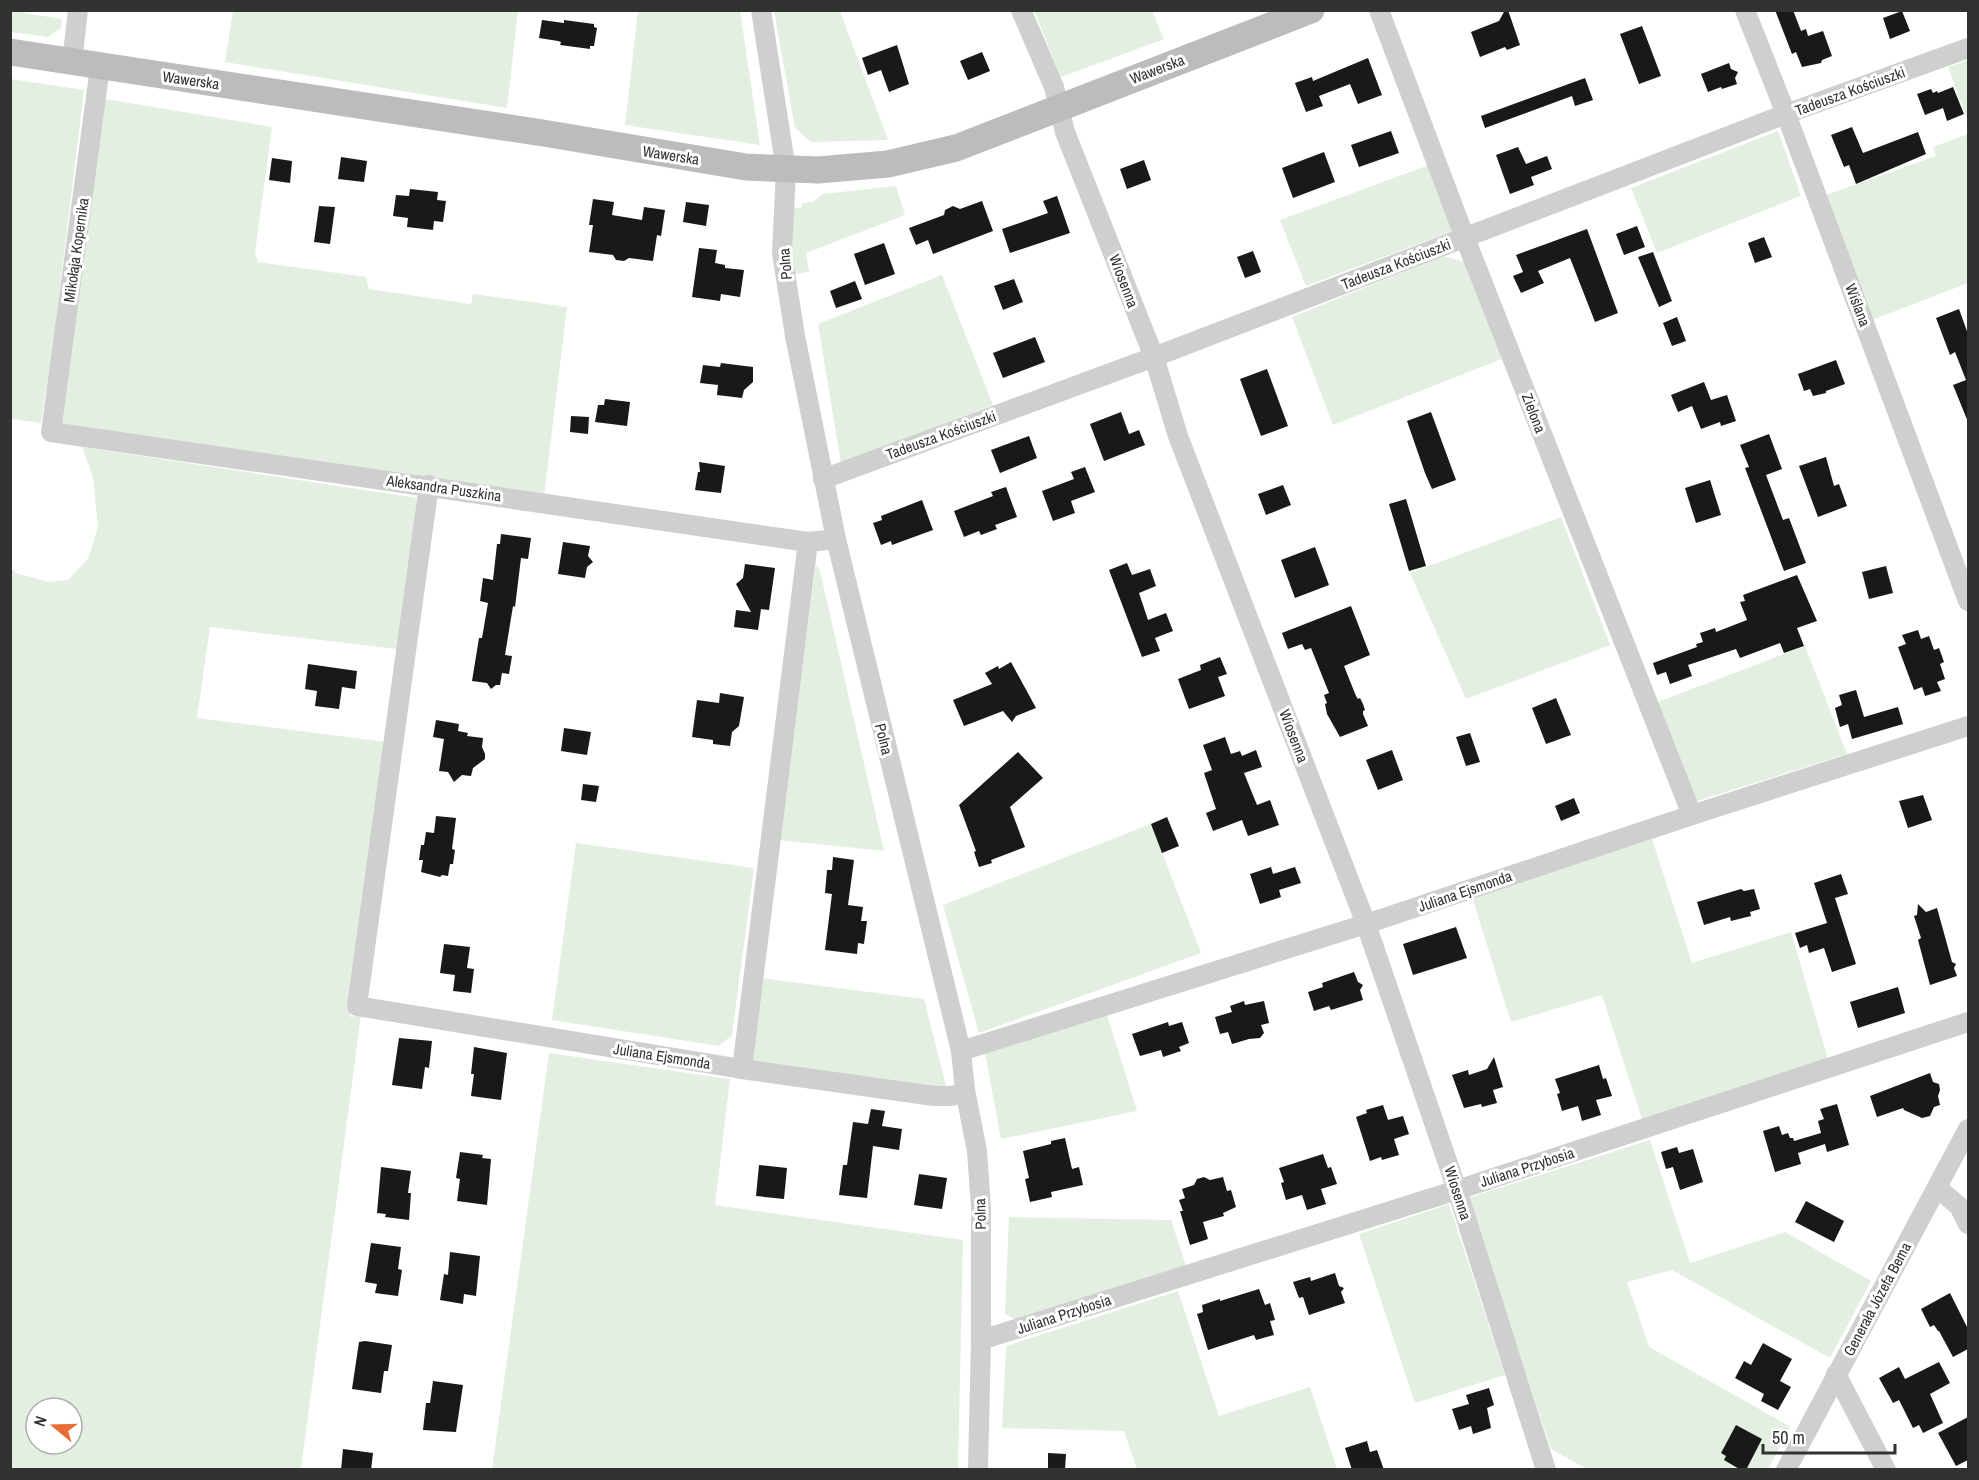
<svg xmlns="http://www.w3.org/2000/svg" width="1979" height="1480" font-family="'Archivo Narrow',sans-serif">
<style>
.green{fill:#e3efe1;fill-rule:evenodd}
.building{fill:#191919}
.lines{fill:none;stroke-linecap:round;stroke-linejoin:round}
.street{stroke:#cfcfcf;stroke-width:20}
.secondary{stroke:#bcbcbc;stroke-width:27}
.labels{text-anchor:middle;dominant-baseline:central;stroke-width:6;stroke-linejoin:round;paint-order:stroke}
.street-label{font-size:15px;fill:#323232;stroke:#fff}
</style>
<rect width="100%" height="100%" fill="#fff"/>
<g class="green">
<polygon points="11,10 24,11 24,13 62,19 61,28 48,37 11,32"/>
<polygon points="233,11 518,11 507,108 225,62"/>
<polygon points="638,11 740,11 760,145 625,125"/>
<polygon points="774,11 840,11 888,140 811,142 795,128"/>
<polygon points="1034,11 1152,11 1164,39 1061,77"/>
<polygon points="1968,60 1968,122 1948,67"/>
<polygon points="11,79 84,90 53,345 41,423 11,419"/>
<polygon points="105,99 272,127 255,253 258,262 366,277 369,289 471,304 473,294 567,307 544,497 59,425"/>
<polygon points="1778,131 1801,196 1657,253 1631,188"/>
<polygon points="1968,134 1968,283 1872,320 1826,195 1936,156 1933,147"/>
<polygon points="1429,165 1453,231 1306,286 1280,220"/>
<polygon points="896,186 905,215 806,253 809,272 795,274 792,258 793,208 802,208 802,203 813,202 823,194"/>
<polygon points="1443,256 1465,262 1502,359 1333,425 1292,317"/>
<polygon points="942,275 993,405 841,463 818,324"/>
<path d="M 82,447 L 417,498 L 398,649 L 210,627 L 197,718 L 386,742 L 350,1017 L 361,1015 L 301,1469 L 11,1469 L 10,567 L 16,573 L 48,582 L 68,580 L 88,559 L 98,527 L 93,477 ZM 36,1408 L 72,1408 L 72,1444 L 36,1444 Z"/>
<polygon points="1561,517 1610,645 1466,699 1410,573"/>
<polygon points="816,564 820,571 884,851 779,840"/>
<polygon points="1805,646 1847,754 1697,801 1658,702"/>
<polygon points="1151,824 1201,953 979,1033 943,905"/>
<polygon points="1652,839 1692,963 1791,932 1828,1059 1642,1119 1602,995 1511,1022 1472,897"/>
<polygon points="576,843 754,868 732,1035 719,1046 552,1020"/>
<polygon points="761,978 924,999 947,1090 749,1061"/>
<polygon points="1107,1015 1137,1111 1001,1139 985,1053"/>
<polygon points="549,1053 730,1079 715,1205 963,1240 958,1469 492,1469"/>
<polygon points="1650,1140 1690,1263 1785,1232 1871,1281 1830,1358 1672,1270 1627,1282 1649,1347 1791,1427 1768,1469 1587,1469 1551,1449 1468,1198"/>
<polygon points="1449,1204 1505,1375 1415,1403 1359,1234"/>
<polygon points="1009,1217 1171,1220 1186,1266 1016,1320 1005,1314"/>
<polygon points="1178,1291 1219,1416 1310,1387 1337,1469 1137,1469 1124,1431 1002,1428 1006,1346"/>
</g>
<g class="building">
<polygon points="1505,10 1508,10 1520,45 1507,50 1505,47 1480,57 1471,32 1499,21"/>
<polygon points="1775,10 1793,10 1801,31 1806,29 1808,36 1823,31 1832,56 1822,60 1821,63 1802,67 1796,52 1792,54"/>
<polygon points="1902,11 1910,31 1890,39 1883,18"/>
<polygon points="542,20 564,23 564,20 594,24 594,27 597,28 594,46 590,46 590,49 560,45 561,42 558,41 539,38"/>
<polygon points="1642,26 1661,76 1639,84 1620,34"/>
<polygon points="897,45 909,84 889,92 881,70 868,75 862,58"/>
<polygon points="982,52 990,71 968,80 960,61"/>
<polygon points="1368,58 1382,95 1358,104 1350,84 1319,96 1323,106 1306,112 1295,83 1312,77 1313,81"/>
<polygon points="1729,63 1731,69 1738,72 1735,78 1737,84 1722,89 1721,87 1708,92 1701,74"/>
<polygon points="1585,78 1593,100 1575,106 1572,96 1485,128 1481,116"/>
<polygon points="1953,87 1964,114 1947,121 1943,108 1925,115 1917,94 1931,89 1933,93 1937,91 1938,93"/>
<polygon points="1852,127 1863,153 1918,132 1926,154 1856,184 1849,165 1844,167 1831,135"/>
<polygon points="1391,131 1399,153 1359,167 1351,145"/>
<polygon points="1518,147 1526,164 1547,156 1552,169 1531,177 1534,185 1510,194 1496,155"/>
<polygon points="1324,152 1335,182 1293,198 1282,168"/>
<polygon points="341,157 367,161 364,182 338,179"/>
<polygon points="272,158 292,161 290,183 269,180"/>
<polygon points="1144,160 1151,180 1127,189 1120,169"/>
<polygon points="410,189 438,192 437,200 446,201 443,222 434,221 433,230 407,227 408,218 393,216 396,195 409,196"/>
<polygon points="1057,196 1070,233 1010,253 1002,229 1048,213 1043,201"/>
<polygon points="593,199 614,202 612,215 642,220 644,207 665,210 661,236 657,235 653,261 629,258 624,261 616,260 613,255 589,252 593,225 589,225"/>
<polygon points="982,201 993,231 933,254 928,240 916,245 909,228 944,215 945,210 953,206 960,209"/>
<polygon points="686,202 709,205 706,226 683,222"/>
<polygon points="319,206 335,207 330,244 314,242"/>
<polygon points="1637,226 1645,247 1624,255 1616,234"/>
<polygon points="1587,229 1618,313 1595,322 1570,258 1538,271 1544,283 1521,293 1513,276 1523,272 1516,255"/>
<polygon points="1764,237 1772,257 1755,263 1748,243"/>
<polygon points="884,243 895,274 865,285 854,254"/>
<polygon points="699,248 717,250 715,263 725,265 725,268 744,270 740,297 721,294 720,301 692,297"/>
<polygon points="1253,251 1261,272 1245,278 1237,257"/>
<polygon points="1653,252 1672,301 1659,307 1638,257"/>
<polygon points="1014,279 1023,302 1003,310 994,286"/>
<polygon points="855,281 862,299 836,308 830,291"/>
<polygon points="1959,309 1968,334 1968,422 1953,385 1966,380 1955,352 1950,355 1936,318"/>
<polygon points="1677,317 1686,341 1672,346 1663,323"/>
<polygon points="1035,337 1045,362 1003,378 993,353"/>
<polygon points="1836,360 1845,384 1826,391 1826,393 1813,396 1810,389 1804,391 1798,374"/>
<polygon points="721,363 753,367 753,382 744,390 742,398 717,395 718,385 700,383 703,365 720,367"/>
<polygon points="1267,369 1288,426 1261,436 1240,379"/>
<polygon points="1704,382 1711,400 1727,395 1736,421 1721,426 1720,422 1701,429 1692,406 1678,412 1671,395"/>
<polygon points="605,399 630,402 627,426 595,422 598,405 604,405"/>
<polygon points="1121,412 1129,434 1139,430 1145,445 1104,461 1090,424"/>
<polygon points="1431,412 1456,480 1432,489 1425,473 1407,421"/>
<polygon points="571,416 589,417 588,434 570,432"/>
<polygon points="1769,434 1782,469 1766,475 1783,520 1789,518 1806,563 1784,571 1745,468 1749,467 1740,445"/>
<polygon points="1029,436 1037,458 1000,473 991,450"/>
<polygon points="1826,457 1834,486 1839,484 1847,506 1818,517 1799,466"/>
<polygon points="699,462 725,466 721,493 695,490 698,472 700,472"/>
<polygon points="1085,467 1095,492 1071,501 1075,513 1053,521 1042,491 1074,479 1071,472"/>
<polygon points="1710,480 1721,515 1696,523 1685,488"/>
<polygon points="1283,485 1291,505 1266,515 1258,494"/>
<polygon points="1006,487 1017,517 995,525 997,529 981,535 979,531 964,537 954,511 993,496 991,492"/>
<polygon points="1406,499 1426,566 1409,571 1389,504"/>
<polygon points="922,500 933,530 892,545 891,541 881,545 873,523 882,520 881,516"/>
<polygon points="501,534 531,538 528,559 521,558 515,607 513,606 505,655 512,656 509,674 502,673 500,685 496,685 491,689 487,683 472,681 479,638 482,638 488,603 480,601 483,578 493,580 497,544 500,544"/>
<polygon points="563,542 590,546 588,556 593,562 587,567 585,578 558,574"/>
<polygon points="1315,547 1329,585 1295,598 1281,560"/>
<polygon points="1127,563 1132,575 1150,569 1156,586 1139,593 1148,620 1166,613 1173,631 1155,638 1160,651 1142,657 1109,570"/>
<polygon points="745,564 775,568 769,610 761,609 758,630 734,627 736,610 751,612 736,584 743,578"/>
<polygon points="1886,566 1893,593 1869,599 1862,572"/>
<polygon points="1797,575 1817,621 1797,628 1804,646 1784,653 1780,643 1740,658 1736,649 1688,665 1692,676 1670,684 1666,672 1657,675 1653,663 1697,647 1696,644 1703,642 1700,633 1715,628 1716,632 1747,620 1740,602 1745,601 1743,595"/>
<polygon points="1351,606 1370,655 1344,666 1356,696 1358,699 1360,698 1363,704 1365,710 1363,711 1363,714 1368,726 1340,737 1327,714 1325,704 1327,703 1324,695 1329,693 1311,648 1305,650 1302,644 1288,649 1282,633"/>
<polygon points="1918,630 1921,639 1929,636 1934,650 1939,648 1944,662 1940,664 1945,679 1937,682 1941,691 1925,696 1922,687 1914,690 1898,647 1906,644 1902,635"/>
<polygon points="1220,657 1227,674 1218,677 1225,696 1189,709 1178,679 1201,670 1200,665"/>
<polygon points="1011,662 1036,708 1016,716 1012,722 1003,711 964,726 953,700 992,684 985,673 998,666 999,669"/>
<polygon points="308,664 357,671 355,689 342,687 339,709 315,706 317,691 305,689"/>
<polygon points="1856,690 1864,717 1898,707 1903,724 1852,739 1848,724 1840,727 1835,708 1842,705 1839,695"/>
<polygon points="720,693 744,697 739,726 732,732 730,746 713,744 713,740 692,737 697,700 719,703"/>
<polygon points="1556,698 1571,735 1546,744 1532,708"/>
<polygon points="436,720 459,724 458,731 468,733 467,736 483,738 482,747 485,754 485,759 473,768 471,776 462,775 454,782 448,772 439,771 444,739 433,737"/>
<polygon points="564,728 591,732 587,755 561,751"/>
<polygon points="1470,733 1480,762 1466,766 1456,737"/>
<polygon points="1225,737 1231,754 1240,751 1242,756 1256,750 1262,767 1244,773 1257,805 1270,800 1279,825 1248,836 1242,820 1213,831 1206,813 1216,809 1204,773 1212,770 1203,745"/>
<polygon points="1392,750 1403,780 1378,790 1366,760"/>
<polygon points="1018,752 1043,778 1010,807 1025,847 991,860 992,863 979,867 974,852 976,851 959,805"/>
<polygon points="583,784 599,786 596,802 581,800"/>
<polygon points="1923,795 1932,820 1908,828 1899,801"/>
<polygon points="1574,798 1580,813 1561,821 1555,806"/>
<polygon points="436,816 456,818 452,849 455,850 453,864 450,864 448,876 442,875 440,877 421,872 423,860 419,860 421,845 424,845 426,832 434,833"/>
<polygon points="1167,817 1179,846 1162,853 1151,824"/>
<polygon points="833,857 854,860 848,905 863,907 861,921 867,921 864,944 858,943 857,954 825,950 832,894 825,893 827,870 832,870"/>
<polygon points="1271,867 1273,874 1295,867 1301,883 1279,890 1281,897 1260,904 1250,874"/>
<polygon points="1841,874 1848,894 1835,898 1856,964 1832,972 1824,948 1809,953 1807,945 1800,948 1795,933 1827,923 1814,883"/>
<polygon points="1741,889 1744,891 1754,889 1760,909 1750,912 1751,916 1731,921 1730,917 1704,925 1697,902"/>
<polygon points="1918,904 1926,912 1937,908 1952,962 1956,964 1954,968 1957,976 1930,985 1918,940 1921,938 1914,916 1917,915"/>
<polygon points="1456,927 1467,958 1413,975 1403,944"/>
<polygon points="444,944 470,947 467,968 474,969 471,993 453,991 455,975 440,973"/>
<polygon points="1354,972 1358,982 1363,985 1360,990 1363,1000 1331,1010 1329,1006 1314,1011 1308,992 1323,987 1322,983"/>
<polygon points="1898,987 1905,1013 1858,1028 1850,1002"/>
<polygon points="1244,1001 1245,1005 1264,1001 1269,1023 1261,1025 1264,1033 1260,1038 1249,1039 1232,1044 1228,1032 1220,1034 1215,1017 1232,1012 1230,1006"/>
<polygon points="1168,1022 1169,1026 1182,1022 1189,1043 1179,1047 1181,1051 1163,1057 1161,1050 1140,1056 1132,1034"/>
<polygon points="399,1038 432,1041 429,1068 425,1067 422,1089 392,1085"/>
<polygon points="474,1047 507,1053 501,1100 471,1096 474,1074 471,1074"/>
<polygon points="1494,1057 1503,1087 1493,1090 1497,1103 1482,1107 1481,1104 1464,1108 1452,1075 1468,1070 1469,1075 1487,1069"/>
<polygon points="1599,1065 1603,1079 1606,1078 1612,1096 1596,1100 1601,1115 1582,1121 1578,1106 1562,1111 1557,1094 1560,1093 1555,1079"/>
<polygon points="1930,1073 1933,1082 1939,1084 1940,1090 1938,1096 1940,1105 1934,1107 1930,1116 1922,1118 1904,1110 1903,1108 1877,1117 1870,1096"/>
<polygon points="1837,1104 1849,1145 1827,1152 1825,1144 1798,1153 1801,1164 1775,1172 1763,1131 1779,1126 1782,1135 1788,1133 1790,1138 1793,1138 1794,1141 1821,1133 1818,1121 1824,1119 1820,1109"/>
<polygon points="1383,1105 1388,1120 1403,1116 1409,1134 1394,1139 1399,1155 1382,1160 1381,1157 1370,1161 1356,1117 1367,1113 1366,1110"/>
<polygon points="871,1109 885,1111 882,1126 902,1129 899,1150 873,1146 867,1198 839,1195 843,1165 847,1165 853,1122 868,1124"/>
<polygon points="1065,1138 1072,1169 1079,1167 1083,1185 1051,1192 1052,1197 1030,1202 1025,1179 1029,1178 1023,1151 1051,1144 1051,1141"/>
<polygon points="1677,1147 1679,1153 1693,1149 1703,1182 1680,1190 1673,1167 1666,1169 1661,1152"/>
<polygon points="460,1152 483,1155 482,1158 491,1159 487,1205 457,1201 460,1179 456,1178"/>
<polygon points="1323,1154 1328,1168 1331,1167 1337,1184 1321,1189 1326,1204 1307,1210 1302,1195 1286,1200 1281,1183 1284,1182 1279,1168"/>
<polygon points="759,1165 787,1168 784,1199 756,1196"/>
<polygon points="381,1167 411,1171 408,1193 411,1193 409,1220 385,1217 386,1214 377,1213"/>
<polygon points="919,1174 947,1178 942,1209 914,1205"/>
<polygon points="1204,1177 1210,1180 1223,1177 1227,1191 1231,1190 1236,1207 1223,1213 1224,1216 1203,1222 1208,1239 1190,1245 1180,1211 1183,1211 1179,1200 1185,1198 1182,1189 1194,1185 1197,1179"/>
<polygon points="1806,1201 1844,1221 1834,1242 1795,1222"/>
<polygon points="371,1243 401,1247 398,1269 402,1270 398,1296 375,1293 377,1284 365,1282"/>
<polygon points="450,1252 480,1256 476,1296 464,1294 463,1304 440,1300 444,1274 448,1275"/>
<polygon points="1335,1273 1339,1286 1344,1288 1341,1292 1345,1303 1309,1315 1303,1297 1299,1298 1293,1282 1310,1277 1311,1281"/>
<polygon points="1259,1289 1265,1305 1270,1303 1275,1320 1270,1321 1274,1335 1256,1340 1254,1335 1208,1350 1197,1314 1203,1312 1202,1305 1220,1299 1220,1301"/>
<polygon points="1950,1293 1968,1329 1968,1349 1953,1357 1939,1331 1938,1331 1934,1325 1930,1327 1921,1309"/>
<polygon points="365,1341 392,1345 388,1371 384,1371 381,1393 352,1389 359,1342"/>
<polygon points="1763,1343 1792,1359 1780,1381 1791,1387 1778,1410 1761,1401 1764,1394 1735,1378 1744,1361 1751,1365"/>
<polygon points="1939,1362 1950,1383 1930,1394 1943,1423 1923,1433 1919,1425 1913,1428 1899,1400 1893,1403 1879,1378 1899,1367 1905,1379"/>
<polygon points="433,1381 463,1385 456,1432 423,1430 426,1403 430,1403"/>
<polygon points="1489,1388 1494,1405 1487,1408 1491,1428 1473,1434 1471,1426 1459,1430 1452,1409 1469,1404 1466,1395"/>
<polygon points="1968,1417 1968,1460 1956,1466 1938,1433"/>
<polygon points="1736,1425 1762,1439 1746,1470 1741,1470 1724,1460 1726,1456 1721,1453"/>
<polygon points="1367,1441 1370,1452 1377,1450 1384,1470 1352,1470 1345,1448"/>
<polygon points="343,1449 373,1453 371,1470 341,1470"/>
<polygon points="1048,1453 1066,1454 1065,1470 1048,1470"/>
</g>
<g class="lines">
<g class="street">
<polyline points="761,10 786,170 782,253 795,336 836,539 961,1051 965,1090 977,1151 981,1208 981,1340 978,1470"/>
<polyline points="1021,10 1054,87 1065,132 1154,357 1178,436 1366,924 1457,1190 1546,1470"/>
<polyline points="1379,10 1465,238 1692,815"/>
<polyline points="1745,10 1786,114 1968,601"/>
<polyline points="72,62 78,10"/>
<polyline points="100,67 51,432 808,542 836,539"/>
<polyline points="823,479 1154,357 1786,114 1968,48"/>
<path d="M 429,485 L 357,1006 L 742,1069 L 934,1096 C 946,1096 955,1098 965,1090"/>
<polyline points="961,1051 1366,924 1692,815 1968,726"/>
<polyline points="742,1069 808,542"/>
<polyline points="1937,1188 1959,1206 1968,1224"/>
<polyline points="981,1340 1457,1190 1968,1022"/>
<polyline points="1836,1374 1886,1470"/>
<polyline points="1786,1470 1968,1129"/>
</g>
<polyline class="secondary" points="10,52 543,133 746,167 818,170 888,164 956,148 1311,10"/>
</g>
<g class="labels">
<g class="street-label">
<text transform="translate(1157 69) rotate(-21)">Wawerska</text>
<text transform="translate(191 80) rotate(8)">Wawerska</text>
<text transform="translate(1850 91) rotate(-20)">Tadeusza Kościuszki</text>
<text transform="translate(671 155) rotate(9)">Wawerska</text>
<text transform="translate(76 250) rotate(-82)">Mikołaja Kopernika</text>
<text transform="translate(785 264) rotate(-95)">Polna</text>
<text transform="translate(1396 264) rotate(-21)">Tadeusza Kościuszki</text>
<text transform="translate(1124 281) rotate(69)">Wiosenna</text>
<text transform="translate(1858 305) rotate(69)">Wiślana</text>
<text transform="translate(1534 413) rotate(69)">Zielona</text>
<text transform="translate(941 435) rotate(-20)">Tadeusza Kościuszki</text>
<text transform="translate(444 488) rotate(8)">Aleksandra Puszkina</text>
<text transform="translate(1294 736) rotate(69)">Wiosenna</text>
<text transform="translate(884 739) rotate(76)">Polna</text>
<text transform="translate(1465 891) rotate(-19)">Juliana Ejsmonda</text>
<text transform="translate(662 1056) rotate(9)">Juliana Ejsmonda</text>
<text transform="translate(1527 1167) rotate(-18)">Juliana Przybosia</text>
<text transform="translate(1458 1193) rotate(72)">Wiosenna</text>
<text transform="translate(980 1214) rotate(-92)">Polna</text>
<text transform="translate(1877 1299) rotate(-62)">Generała Józefa Bema</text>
<text transform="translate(1064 1314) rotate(-18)">Juliana Przybosia</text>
</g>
</g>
<rect width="1979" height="1480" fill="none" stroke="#323232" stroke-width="24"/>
<g transform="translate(54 1426) rotate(289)"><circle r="28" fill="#ffffff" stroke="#adadad" stroke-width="1.5"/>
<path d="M0-4.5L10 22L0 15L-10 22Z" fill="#e86d36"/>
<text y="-9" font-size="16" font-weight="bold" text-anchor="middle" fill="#323232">N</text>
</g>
<path d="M1763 1444v9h132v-9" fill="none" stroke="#323232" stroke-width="3"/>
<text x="1772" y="1444" font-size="18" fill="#323232" stroke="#ffffff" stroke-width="4.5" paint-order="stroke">50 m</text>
</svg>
